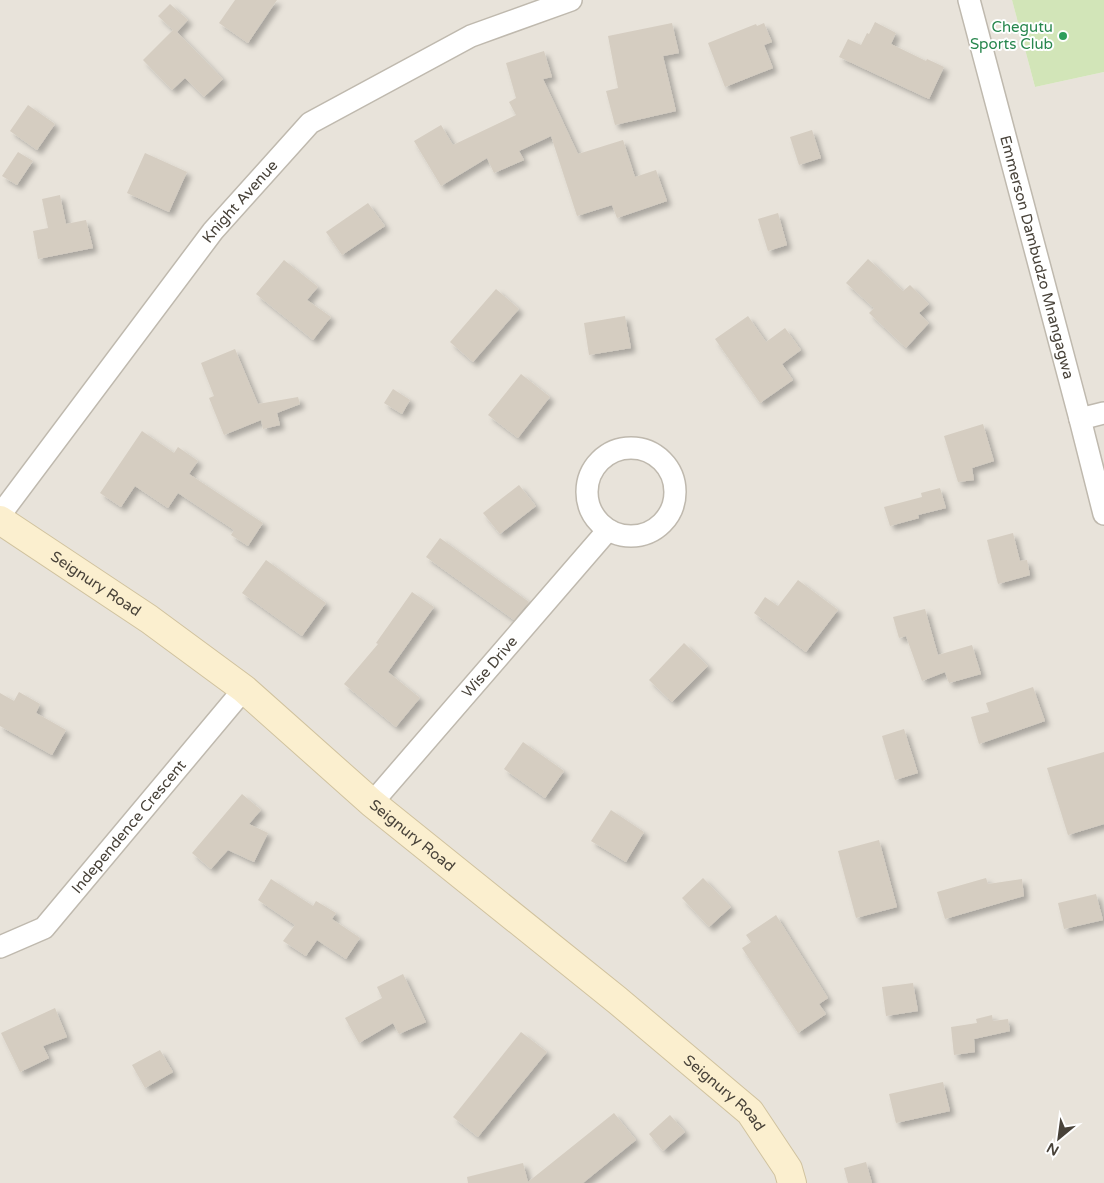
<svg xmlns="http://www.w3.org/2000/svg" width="1104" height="1183" font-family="'Varela Round',sans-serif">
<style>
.residential{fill:#e8e3da}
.green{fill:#d2e5b8}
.building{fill:#d5cdc1;filter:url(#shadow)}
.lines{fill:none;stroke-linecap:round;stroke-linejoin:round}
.street-casing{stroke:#bfb9ae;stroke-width:24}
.secondary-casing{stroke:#d0c29e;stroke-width:30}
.street{stroke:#fff;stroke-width:21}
.secondary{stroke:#fbefcf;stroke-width:28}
.leisure-dot{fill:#2e9e5b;stroke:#fff;stroke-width:2}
.labels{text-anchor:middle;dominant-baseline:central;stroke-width:4;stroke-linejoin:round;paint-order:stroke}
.leisure-label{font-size:15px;fill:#27864d;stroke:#fff;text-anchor:end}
.street-label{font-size:15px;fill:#484239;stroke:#fff}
</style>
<defs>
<filter id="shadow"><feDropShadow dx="4.5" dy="4.5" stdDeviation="2.5" flood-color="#0004"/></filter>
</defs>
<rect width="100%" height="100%" fill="#f4f1eb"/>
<polygon class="residential" points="0,0 1012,0 1035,87 1104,72 1104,1183 0,1183"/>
<polygon class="green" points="1012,0 1104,0 1104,72 1035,87"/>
<g class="building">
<polygon points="235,0 277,0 248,43 219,23"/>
<polygon points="170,4 188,20 177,32 223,79 204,97 185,78 172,90 143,60 173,30 158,16"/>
<polygon points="875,22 896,33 891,44 926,61 927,59 944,67 929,99 839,57 848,39 861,45 867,33 869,34"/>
<polygon points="672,23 679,53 663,56 676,111 615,125 606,91 618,88 608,36"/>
<polygon points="764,23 772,42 764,45 773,68 725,87 708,43 756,24 757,26"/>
<polygon points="544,51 552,77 543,79 578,154 623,140 635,177 656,170 667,201 617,218 612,205 577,216 551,136 519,151 524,160 494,173 487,158 441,186 414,141 441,125 453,145 516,115 509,102 516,98 506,63"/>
<polygon points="28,105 55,124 37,150 10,131"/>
<polygon points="812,130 821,158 799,165 790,137"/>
<polygon points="18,152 33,161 17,185 2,176"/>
<polygon points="145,153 187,172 169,212 127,193"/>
<polygon points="60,195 66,224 86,220 93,248 38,259 33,231 48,228 42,199"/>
<polygon points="368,203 385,226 342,255 326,232"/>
<polygon points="778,213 787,245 768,251 758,219"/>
<polygon points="868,259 903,291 910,285 929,304 919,313 929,323 906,348 869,313 874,308 846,283"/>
<polygon points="284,260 318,287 307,300 331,317 313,340 256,294"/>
<polygon points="496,289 519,309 473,362 450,342"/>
<polygon points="625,316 631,348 589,355 584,323"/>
<polygon points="748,316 766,342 785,328 801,350 782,364 793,380 760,403 715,339"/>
<polygon points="235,349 258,404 298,397 300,404 277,413 280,425 263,429 261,420 224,435 209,398 214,396 201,363"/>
<polygon points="521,374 550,397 518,438 488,415"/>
<polygon points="393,389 410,400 402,414 384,403"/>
<polygon points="983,424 994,461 972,468 974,480 958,482 944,436"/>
<polygon points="142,431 174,453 178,447 198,461 189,474 263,523 248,546 231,535 234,530 178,493 168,508 135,486 121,507 100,493"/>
<polygon points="519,485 536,506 500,534 483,513"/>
<polygon points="940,488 946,508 918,515 919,518 890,526 884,507 922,497 921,493"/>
<polygon points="1013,533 1020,561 1027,560 1030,575 998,584 987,540"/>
<polygon points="440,538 529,602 514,620 426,557"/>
<polygon points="266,560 326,603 302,636 242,593"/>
<polygon points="798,580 838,610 806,652 754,613 765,597 778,606"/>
<polygon points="412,592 434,607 388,672 420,698 396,727 344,684 378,644 376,643"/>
<polygon points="925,609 938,655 972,645 981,674 949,683 945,672 922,681 906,636 899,638 893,617"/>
<polygon points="684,643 708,666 672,702 649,680"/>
<polygon points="1033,687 1045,721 979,744 971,717 989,712 986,703"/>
<polygon points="19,692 40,704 36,713 66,730 52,755 0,726 0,693 14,701"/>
<polygon points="904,729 918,773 895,780 882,736"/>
<polygon points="523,742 564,771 545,798 504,769"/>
<polygon points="1104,752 1104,824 1068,835 1047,768"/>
<polygon points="242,794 261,810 249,824 268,833 254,862 228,850 211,869 192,853"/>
<polygon points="611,810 644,832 626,862 591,841"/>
<polygon points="879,840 897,907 856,918 838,851"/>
<polygon points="703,878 731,907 709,927 682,898"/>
<polygon points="986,878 988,884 1022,879 1024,896 945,919 937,892"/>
<polygon points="271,879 313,906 316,901 336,913 332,919 360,938 346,959 317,940 306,956 283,941 295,925 258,900"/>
<polygon points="1096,894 1103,920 1064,929 1058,903"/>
<polygon points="776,915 828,998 819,1004 826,1014 798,1033 742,948 751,942 746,935"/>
<polygon points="403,974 426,1022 399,1034 393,1023 359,1043 345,1018 382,998 377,987"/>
<polygon points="913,983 918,1011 886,1016 882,987"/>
<polygon points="55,1008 67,1037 43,1046 49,1058 20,1072 1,1033"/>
<polygon points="992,1015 993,1021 1008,1019 1010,1031 974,1039 975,1052 954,1055 951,1027 977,1023 976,1019"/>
<polygon points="521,1032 547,1052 478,1137 453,1117"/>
<polygon points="160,1050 173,1072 145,1088 132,1065"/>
<polygon points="943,1082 950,1111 896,1123 889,1094"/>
<polygon points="614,1113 636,1140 583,1183 468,1183 467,1177 523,1163 528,1182"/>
<polygon points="670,1115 685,1132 663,1151 649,1134"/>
<polygon points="866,1162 872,1183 848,1183 844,1168"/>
</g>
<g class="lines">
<g class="street-casing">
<g id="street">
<path id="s1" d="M 969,0 L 1080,419 L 1104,514"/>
<polyline points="1080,419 1104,413"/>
<circle cx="631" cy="492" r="44"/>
<path id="s2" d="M 0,515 L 213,231 L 310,123 L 471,36 L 571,0"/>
<path id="s3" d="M 372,803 L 608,530"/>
<path id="s4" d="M 0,947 L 44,928 L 244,689"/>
</g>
</g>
<g class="secondary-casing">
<g id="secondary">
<path id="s5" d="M 0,520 L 149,619 L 244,689 L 372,803 L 617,1000 L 750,1112 L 788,1169 L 792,1183"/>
</g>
</g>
<use href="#street" class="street"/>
<use href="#secondary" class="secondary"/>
</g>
<circle class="leisure-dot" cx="1063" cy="36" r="5"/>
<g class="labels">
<g class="leisure-label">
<text x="1053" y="27">Chegutu<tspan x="1053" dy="17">Sports Club</tspan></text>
</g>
<g class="street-label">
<text stroke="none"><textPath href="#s2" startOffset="395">Knight Avenue</textPath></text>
<text stroke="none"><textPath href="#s1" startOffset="266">Emmerson Dambudzo Mnangagwa</textPath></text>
<text stroke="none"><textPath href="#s5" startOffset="115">Seignury Road</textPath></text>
<text stroke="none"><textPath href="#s3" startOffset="180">Wise Drive</textPath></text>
<text stroke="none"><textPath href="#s4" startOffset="180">Independence Crescent</textPath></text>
<text stroke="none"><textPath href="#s5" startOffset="520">Seignury Road</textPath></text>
<text stroke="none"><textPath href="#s5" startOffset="925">Seignury Road</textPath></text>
</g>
</g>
<g transform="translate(1059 1138) rotate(209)" stroke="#ffffff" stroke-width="4" paint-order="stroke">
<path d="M0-4L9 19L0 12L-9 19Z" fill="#484239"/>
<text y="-8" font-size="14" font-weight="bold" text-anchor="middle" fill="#484239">N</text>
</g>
</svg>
